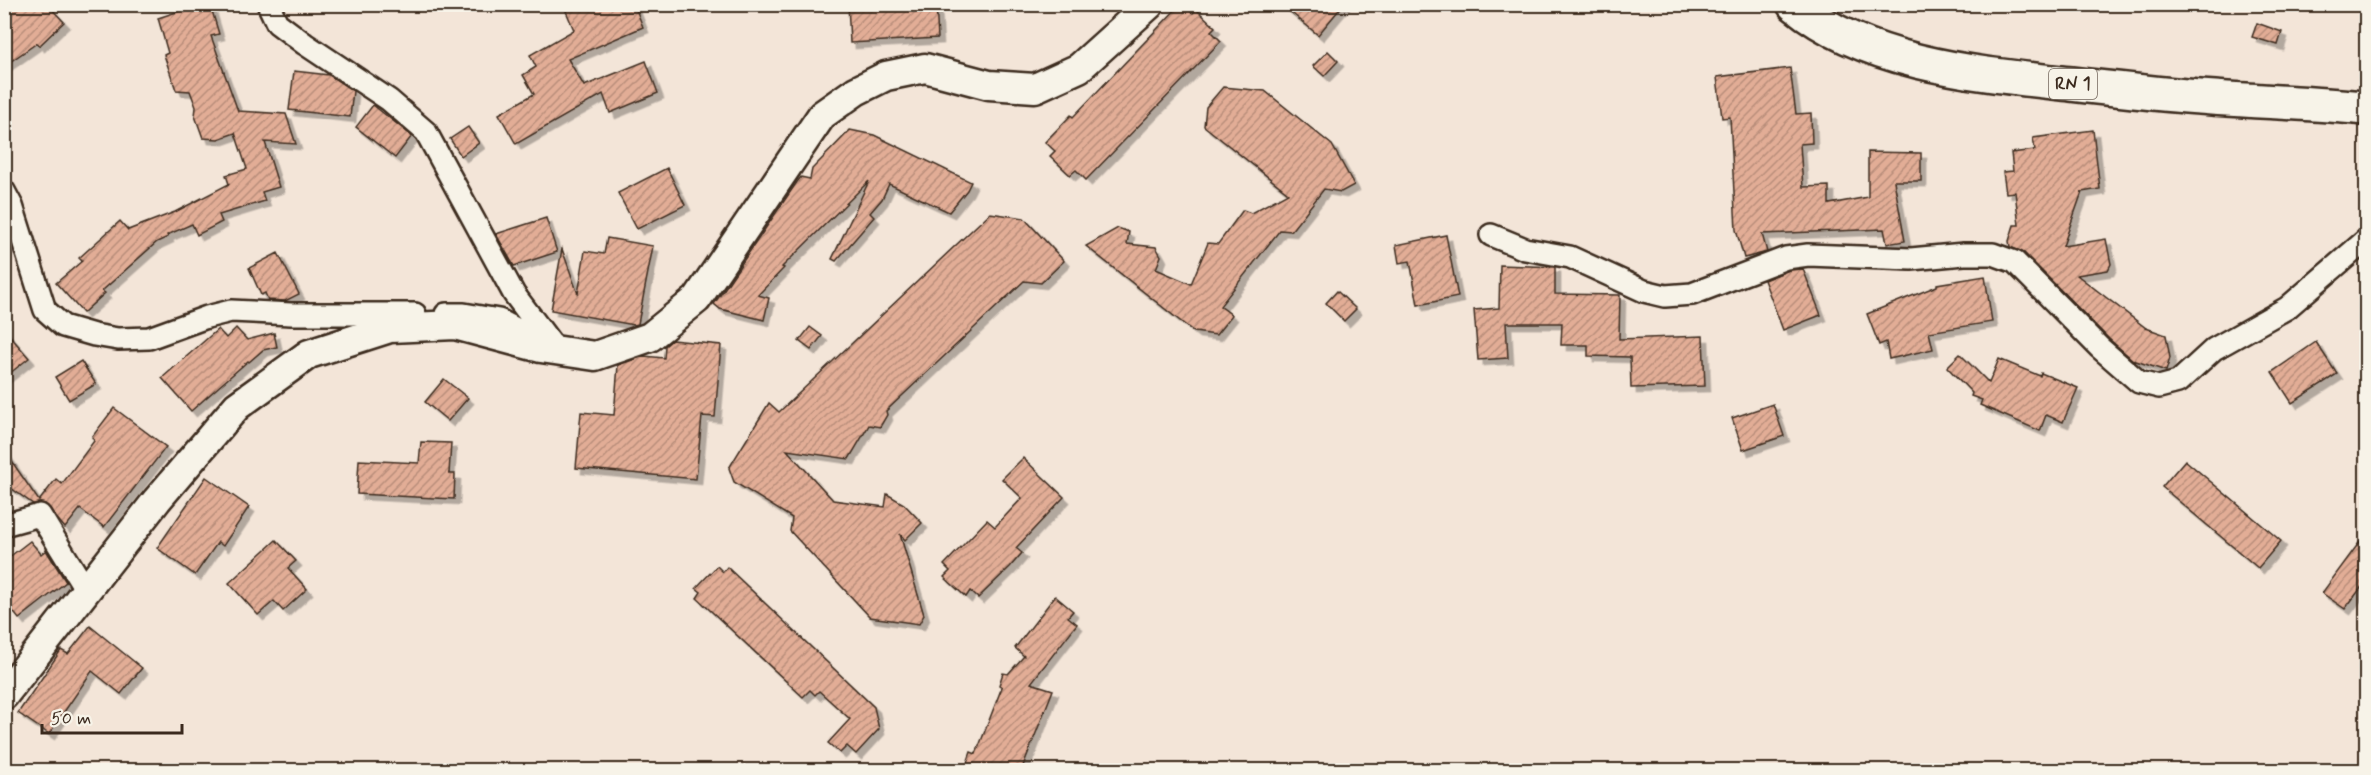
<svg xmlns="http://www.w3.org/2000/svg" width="2371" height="775" font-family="Mynerve,sans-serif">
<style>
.building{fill:url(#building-hatch);stroke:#3b2a1e;stroke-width:1.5;filter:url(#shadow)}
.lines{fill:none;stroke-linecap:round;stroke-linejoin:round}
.street-casing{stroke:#3b2a1e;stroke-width:26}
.secondary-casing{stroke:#3b2a1e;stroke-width:33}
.primary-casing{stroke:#3b2a1e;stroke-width:38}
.street{stroke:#f7f3e8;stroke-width:21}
.secondary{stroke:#f7f3e8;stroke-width:28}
.primary{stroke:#f7f3e8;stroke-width:33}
.labels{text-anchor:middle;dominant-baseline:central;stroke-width:4.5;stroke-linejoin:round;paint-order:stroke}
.shield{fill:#f7f3e8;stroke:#73665b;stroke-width:1.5}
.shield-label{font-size:18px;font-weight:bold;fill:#3b2a1e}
</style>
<defs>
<pattern id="building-hatch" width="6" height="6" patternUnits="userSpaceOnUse" patternTransform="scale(1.5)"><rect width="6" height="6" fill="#e2ad96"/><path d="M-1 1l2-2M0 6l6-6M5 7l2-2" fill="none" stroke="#b88d7a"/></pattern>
<filter id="shadow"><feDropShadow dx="5.5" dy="5.5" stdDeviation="0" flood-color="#0004"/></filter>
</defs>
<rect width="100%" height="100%" fill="#f3e5d8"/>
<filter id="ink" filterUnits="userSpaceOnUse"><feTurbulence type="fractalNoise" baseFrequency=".0167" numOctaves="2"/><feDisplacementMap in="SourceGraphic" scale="12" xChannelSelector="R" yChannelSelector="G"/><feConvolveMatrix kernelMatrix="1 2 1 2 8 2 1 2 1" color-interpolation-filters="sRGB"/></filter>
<g filter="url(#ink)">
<g class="building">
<polygon points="4,4 47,4 64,22 39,46 37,43 4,66"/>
<polygon points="201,4 210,4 219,34 211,36 238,111 286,114 296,144 265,142 279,187 262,192 265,201 219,215 222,222 197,235 192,224 167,235 168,237 157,242 102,291 105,293 83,313 56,283 82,261 79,258 120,221 128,230 175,212 229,184 226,175 247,169 235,133 218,139 203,138 195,116 196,107 190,91 176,90 164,55 168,53 158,18"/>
<polygon points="563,4 634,4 643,27 568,59 584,86 646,61 658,93 610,113 603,94 516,144 499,114 534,94 523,75 536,67 530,55 574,30"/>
<polygon points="848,4 936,4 938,38 850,43"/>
<polygon points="1181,4 1193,13 1196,9 1215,27 1211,31 1221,41 1086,180 1076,170 1070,175 1050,156 1055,151 1045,142 1071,115 1073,117"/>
<polygon points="1281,4 1344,4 1318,35"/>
<polygon points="2257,23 2282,32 2278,45 2252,37"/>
<polygon points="1328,51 1338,61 1324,76 1313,66"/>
<polygon points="1790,68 1796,114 1811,113 1812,143 1800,144 1803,187 1829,186 1829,204 1868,197 1868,152 1921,153 1921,181 1894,181 1905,241 1887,244 1884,229 1762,234 1767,252 1744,258 1736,230 1730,117 1722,118 1717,77"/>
<polygon points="294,71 329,75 353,91 350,117 289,110"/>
<polygon points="1223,87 1265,91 1332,145 1354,185 1341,192 1324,189 1291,231 1280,230 1220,306 1232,315 1216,335 1194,332 1086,246 1118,228 1129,232 1127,244 1156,247 1161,256 1156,269 1191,284 1208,243 1218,244 1243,210 1251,213 1288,193 1204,126 1206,107"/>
<polygon points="373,105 412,136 395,158 356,127"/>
<polygon points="468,127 479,143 461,156 450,139"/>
<polygon points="850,130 874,135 971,182 967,190 949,212 889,184 882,199 870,213 874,217 836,261 832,259 869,181 782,267 784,268 758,295 769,298 764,320 720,309 714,304 797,182 801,177 810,179 812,169"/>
<polygon points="2093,130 2100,189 2082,192 2063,246 2106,239 2111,264 2108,270 2077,275 2146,328 2166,335 2170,358 2166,371 2133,360 2109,339 2024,253 2010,247 2009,241 2014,225 2019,225 2015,192 2006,193 2003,172 2013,171 2011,153 2035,150 2033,138"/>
<polygon points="667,168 685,205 637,229 618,193"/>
<polygon points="990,213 1024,218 1064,261 1041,283 1024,281 886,411 887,415 880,427 869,425 849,459 787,450 833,500 885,507 887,494 904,504 922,523 905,540 900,534 924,615 919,624 870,617 790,531 792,518 734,482 729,468 769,403 779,412"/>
<polygon points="546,218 557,252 514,266 496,234"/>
<polygon points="1446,235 1458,297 1418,305 1410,261 1399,263 1396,245"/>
<polygon points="607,238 653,246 638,324 634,325 551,310 562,249 578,294 585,251 604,254"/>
<polygon points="278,253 299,294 285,301 268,300 265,293 261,295 249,268"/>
<polygon points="1500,265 1555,267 1555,294 1620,295 1619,339 1703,336 1705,386 1631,388 1630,357 1588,356 1588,345 1561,345 1562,323 1506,323 1508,358 1478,360 1474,310 1499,308"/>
<polygon points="1803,269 1821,315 1783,330 1764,280 1789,270"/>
<polygon points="1985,276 1992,322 1929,332 1933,349 1889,359 1886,342 1879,345 1867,314 1937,286 1937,284"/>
<polygon points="1337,291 1356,309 1344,321 1326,303"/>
<polygon points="810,327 822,336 811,350 799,341"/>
<polygon points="236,328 247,340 274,333 277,347 263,350 249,362 248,361 191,411 162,378 218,329 226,338"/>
<polygon points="4,329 29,358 4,378"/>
<polygon points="672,340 721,345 715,417 702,416 696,479 576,468 581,412 614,415 618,365 644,356 664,358 665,346"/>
<polygon points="2316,342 2337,374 2292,403 2272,372"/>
<polygon points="1960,354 1989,383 1999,359 2040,376 2041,373 2078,388 2063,422 2046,415 2040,431 1980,405 1982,400 1971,396 1972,393 1947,367"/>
<polygon points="81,361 96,384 69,400 55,377"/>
<polygon points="444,379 468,398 448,421 425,402"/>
<polygon points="1773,404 1784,436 1743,450 1732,418"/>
<polygon points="114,408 166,447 104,527 80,509 65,528 45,504 33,504 4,483 4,450 39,501 56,479 62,484 94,441 92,437"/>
<polygon points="421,442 451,443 449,474 455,474 454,499 357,494 359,460 419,463"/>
<polygon points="1023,458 1064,497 1016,548 1022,553 1010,567 978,598 970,591 966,597 944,577 950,571 944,565 987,520 995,527 1022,498 1002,479"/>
<polygon points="2185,460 2281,541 2258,568 2162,487"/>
<polygon points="206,477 249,507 223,546 218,542 195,575 157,548"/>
<polygon points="2367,532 2367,580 2345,609 2322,593"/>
<polygon points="276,540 296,561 288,568 307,589 283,611 274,601 258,615 229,583"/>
<polygon points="30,541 41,554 46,550 66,582 19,619 4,600 4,561"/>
<polygon points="717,566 723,572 727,567 874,707 879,729 856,754 847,746 840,753 828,743 850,719 819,691 815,695 810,690 803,697 697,598 701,592 696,588"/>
<polygon points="1055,596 1073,611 1068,617 1077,624 1031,683 1053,690 1021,771 978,771 966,766 971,752 976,754 1002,687 999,685 1003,673 1008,674 1024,656 1015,648"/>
<polygon points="90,626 142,668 121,694 92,671 49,734 18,713 61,650 68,654"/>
</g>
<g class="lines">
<g class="street-casing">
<g id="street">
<polyline points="268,4 277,23 305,44 389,100 426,132 514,294 556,350 499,320 464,314 446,314"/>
<polyline points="4,191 12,206 45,310 63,326 94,335 118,339 149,338 207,317 231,311 291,314 415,314"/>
<polyline points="1491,235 1525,249 1570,257 1644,291 1665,296 1692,294 1786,258 1808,255 1911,259 1964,254 1993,254 2015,262 2100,348 2139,382 2159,387 2178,382 2214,349 2287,308 2366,240"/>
<polyline points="4,525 40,515 86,590"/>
</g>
</g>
<g class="secondary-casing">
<polyline id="secondary" points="4,695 157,500 237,406 309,354 390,328 455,325 541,348 595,356 650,337 697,299 822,115 856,91 886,76 925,68 989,85 1035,88 1079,68 1150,4"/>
</g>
<g class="primary-casing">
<path id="primary" d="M 1794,4 C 1868,65 1980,74 2071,84 C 2106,88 2141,92 2175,95 C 2239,101 2303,102 2366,108"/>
</g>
<use href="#street" class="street"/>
<use href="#secondary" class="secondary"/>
<use href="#primary" class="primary"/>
</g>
</g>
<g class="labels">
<rect class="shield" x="2049" y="69" width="48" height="30" rx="4.5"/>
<g class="shield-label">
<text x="2073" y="84">RN 1</text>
</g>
</g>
<rect width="2371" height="775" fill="none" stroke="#f7f3e8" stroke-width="24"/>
<rect x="12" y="12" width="2347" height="751" fill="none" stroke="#3b2a1e" stroke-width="2" filter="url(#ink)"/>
<path d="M42 724v9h140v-9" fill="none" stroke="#3b2a1e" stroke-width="3"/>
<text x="51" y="724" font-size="18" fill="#3b2a1e" stroke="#f7f3e8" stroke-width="4.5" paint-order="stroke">50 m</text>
</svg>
